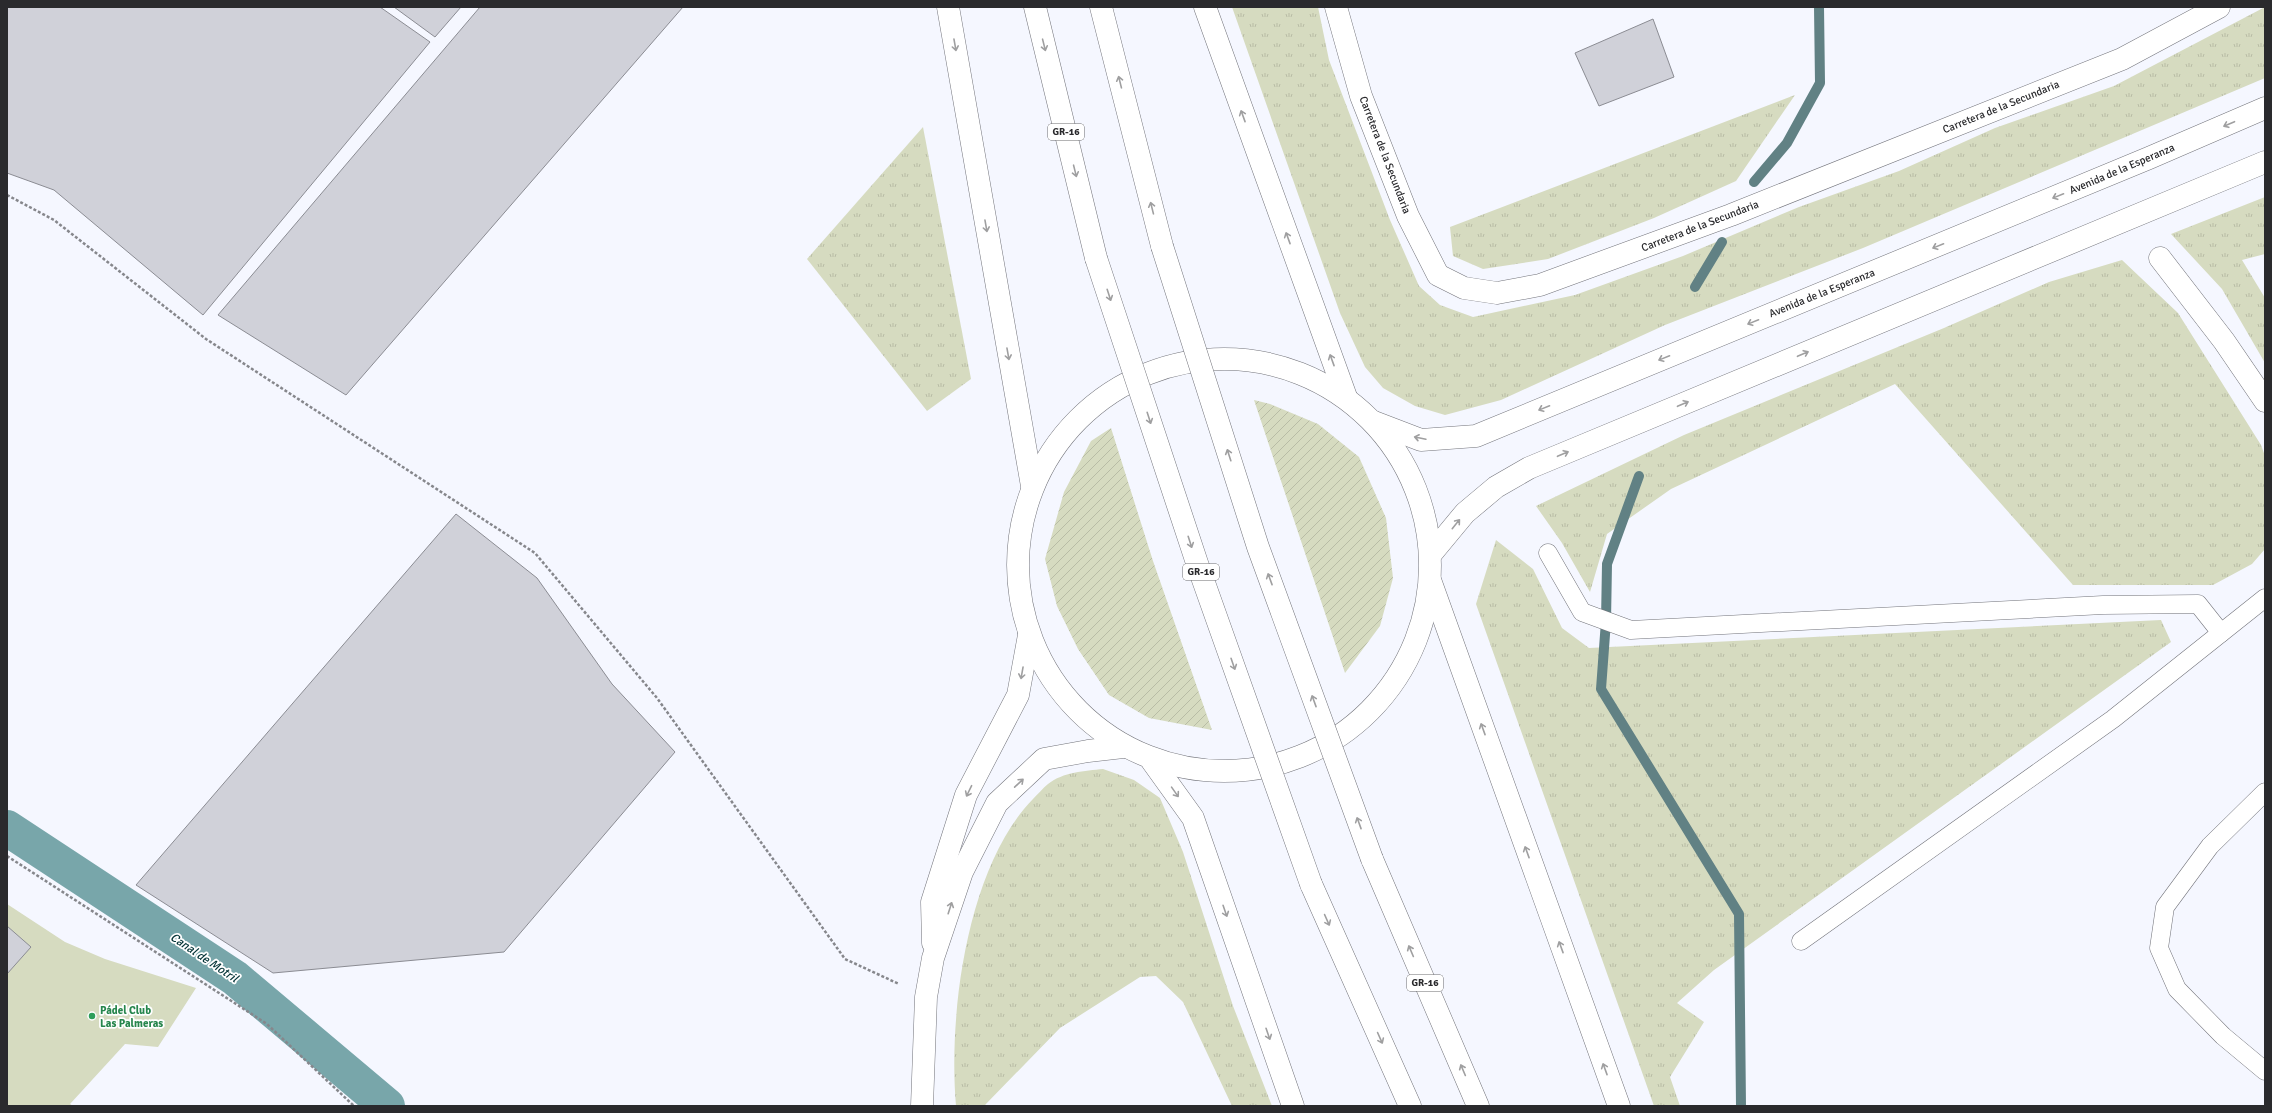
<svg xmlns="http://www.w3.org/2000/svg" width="2272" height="1113" font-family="Signika,sans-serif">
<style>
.grass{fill:url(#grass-tufts)}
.garden{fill:url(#garden-furrows)}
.pitch{fill:#d6dbc0}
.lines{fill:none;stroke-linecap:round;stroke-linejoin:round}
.stream{stroke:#618184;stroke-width:10}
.canal{stroke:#78a6aa;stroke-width:36}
.building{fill:#d0d1d9;stroke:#8b8c93}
.service-casing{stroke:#73747b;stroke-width:19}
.minor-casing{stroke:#73747b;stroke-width:23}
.tertiary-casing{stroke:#73747b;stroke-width:23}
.secondary-casing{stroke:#73747b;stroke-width:23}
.motorway-casing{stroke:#73747b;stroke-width:23}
.path{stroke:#86878c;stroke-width:2.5;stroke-dasharray:3 2;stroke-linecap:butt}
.service{stroke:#fff;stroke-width:18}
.minor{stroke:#fff;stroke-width:22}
.tertiary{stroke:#fff;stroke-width:22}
.secondary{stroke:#fff;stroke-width:22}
.motorway{stroke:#fff;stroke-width:22}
.motorway-bridge-casing{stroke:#73747b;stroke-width:23;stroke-linecap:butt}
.motorway-bridge{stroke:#fff;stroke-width:22}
.oneway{stroke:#9f9fa0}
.leisure-dot{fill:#2e9e5b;stroke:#fff;stroke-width:1.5}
.labels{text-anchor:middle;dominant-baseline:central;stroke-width:3.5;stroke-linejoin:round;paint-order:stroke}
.shield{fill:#fff;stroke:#6a6a6c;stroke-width:1}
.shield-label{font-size:10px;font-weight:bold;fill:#2a2a2d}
.street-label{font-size:11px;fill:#2a2a2d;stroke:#fff}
.leisure-label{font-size:11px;font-weight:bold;fill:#27864d;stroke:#fff;text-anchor:start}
.water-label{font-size:12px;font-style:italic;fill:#043437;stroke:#fff}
</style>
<defs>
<pattern id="grass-tufts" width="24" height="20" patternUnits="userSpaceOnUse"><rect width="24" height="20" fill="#d6dbc0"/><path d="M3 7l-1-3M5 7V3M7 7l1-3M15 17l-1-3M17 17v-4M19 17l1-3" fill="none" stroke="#b8bca5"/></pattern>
<pattern id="garden-furrows" width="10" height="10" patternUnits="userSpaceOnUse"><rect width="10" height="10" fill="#d6dbc0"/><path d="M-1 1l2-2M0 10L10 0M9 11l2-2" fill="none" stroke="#b8bca5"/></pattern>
</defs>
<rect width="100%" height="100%" fill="#f5f7ff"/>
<g class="grass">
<polygon points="1232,7 1318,7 1329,60 1390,220 1419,286 1440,305 1473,317 1575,295 1683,256 1799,207 1899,171 1995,128 2114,86 2265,7 2265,78 1863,248 1665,325 1501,400 1445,415 1415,406 1383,388 1365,367 1340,313"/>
<polygon points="1795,95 1736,181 1654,218 1548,259 1483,269 1453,256 1450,227"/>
<polygon points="923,127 971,379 927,411 807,259"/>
<polygon points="2265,197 2265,254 2242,260 2265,298 2265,363 2222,289 2171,234"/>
<polygon points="2122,260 2178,313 2261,445 2265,456 2265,549 2252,564 2213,585 2073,585 1895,384 1671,489 1607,534 1590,592 1562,543 1536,506 1684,435 1944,328 2049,282"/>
<polygon points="1496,540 1533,569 1562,628 1589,648 2161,620 2171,642 1714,970 1677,1003 1704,1022 1670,1077 1680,1106 1654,1106 1476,604"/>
<path d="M 1103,769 L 1134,780 L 1160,798 L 1183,852 L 1233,1006 L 1272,1106 L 1232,1106 L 1183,1002 L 1156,976 L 1140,977 L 1060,1028 L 984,1106 L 956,1106 C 948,1014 967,867 1033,799 C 1038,794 1043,788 1048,784 C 1063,772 1085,771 1103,769 Z"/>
</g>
<g class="garden">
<polygon points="1254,400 1270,404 1318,424 1359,457 1386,518 1393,578 1380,626 1345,673"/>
<polygon points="1111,428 1153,561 1212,730 1149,718 1109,695 1078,649 1057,606 1045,559 1064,492 1091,441"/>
</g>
<polygon class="pitch" points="7,904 65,942 105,959 196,988 158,1047 125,1044 70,1104 73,1106 7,1106"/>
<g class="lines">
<g class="stream">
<polyline points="1754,182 1787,143 1820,83 1819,7"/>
<polyline points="1695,287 1722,242"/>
<polyline points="1639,476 1607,564 1606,621 1601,689 1739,914 1741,1106"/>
</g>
<polyline class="canal" points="7,828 235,978 387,1106"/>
</g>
<g class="building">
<polygon points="7,7 380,7 430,42 203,315 54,190 7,173"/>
<polygon points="394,7 461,7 435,37"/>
<polygon points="480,7 683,7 346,395 218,315"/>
<polygon points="1653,19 1674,77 1599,106 1575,53"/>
<polygon points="456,514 537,578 612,684 675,752 504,952 273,973 136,885"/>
<polygon points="7,926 31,947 7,974"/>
</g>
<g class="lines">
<g class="service-casing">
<g id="service">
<polyline points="1548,553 1582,612 1631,630 2103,605 2198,604 2221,633"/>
<polyline points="2265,792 2210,846 2165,907 2159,948 2177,989 2223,1036 2265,1071"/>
<polyline points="1801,941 2113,719 2265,598"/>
</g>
</g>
<g class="minor-casing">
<g id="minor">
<polyline points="1336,7 1361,96 1408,216 1438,275 1464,288 1497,293 1540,285 1731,215 2122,59 2219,7"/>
<polyline points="2160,258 2224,341 2265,401"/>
</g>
</g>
<g class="tertiary-casing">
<g id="tertiary">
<polyline points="933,943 932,902 966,795 1018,695 1029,635"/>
<polyline points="922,1106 926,997 933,958 962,872 997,803 1044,759 1088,751 1123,747"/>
</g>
</g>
<g class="secondary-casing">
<g id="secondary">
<circle cx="1224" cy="565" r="206"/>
<polyline points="1374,422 1421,440 1476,436 2149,158 2265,108"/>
<polyline points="1431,554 1465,513 1496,487 1529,468 2265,162"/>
</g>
</g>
<g class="motorway-casing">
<g id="motorway">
<polyline points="948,7 1032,486"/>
<polyline points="1035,7 1096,258"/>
<polyline points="1101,7 1162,246"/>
<polyline points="1205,7 1346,397"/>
<polyline points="1430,580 1619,1106"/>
<polyline points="1152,761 1193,818 1293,1106"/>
<polyline points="1372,859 1478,1106"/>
<polyline points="1311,884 1410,1106"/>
</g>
</g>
<g class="path">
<polyline points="7,195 54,220 206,339 535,553 657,698 845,959 899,984"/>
<polyline points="7,856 267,1024 354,1106"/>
</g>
<use href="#service" class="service"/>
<use href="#minor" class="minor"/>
<use href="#tertiary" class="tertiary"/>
<use href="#secondary" class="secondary"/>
<use href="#motorway" class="motorway"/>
<g class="motorway-bridge-casing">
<g id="motorway-bridge">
<polyline points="1162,246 1258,547 1372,859"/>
<polyline points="1096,258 1197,563 1311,884"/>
</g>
</g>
<use href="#motorway-bridge" class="motorway-bridge"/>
</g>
<defs><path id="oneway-shaft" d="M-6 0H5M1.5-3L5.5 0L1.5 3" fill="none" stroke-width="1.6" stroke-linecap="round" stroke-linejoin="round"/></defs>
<g class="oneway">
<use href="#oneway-shaft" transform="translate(955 45) rotate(80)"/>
<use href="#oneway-shaft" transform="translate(1044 45) rotate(76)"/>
<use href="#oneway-shaft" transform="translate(1120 82) rotate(-104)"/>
<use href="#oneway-shaft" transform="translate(1243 116) rotate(-110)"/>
<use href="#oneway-shaft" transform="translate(2229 124) rotate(157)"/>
<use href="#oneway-shaft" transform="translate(1075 171) rotate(76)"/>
<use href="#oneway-shaft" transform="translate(2058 196) rotate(158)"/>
<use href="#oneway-shaft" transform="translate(1152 208) rotate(-104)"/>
<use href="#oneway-shaft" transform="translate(986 226) rotate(80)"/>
<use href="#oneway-shaft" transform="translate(1288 238) rotate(-110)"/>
<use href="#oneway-shaft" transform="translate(1938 246) rotate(158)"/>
<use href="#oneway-shaft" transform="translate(1109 295) rotate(72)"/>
<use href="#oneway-shaft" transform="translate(1753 322) rotate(158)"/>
<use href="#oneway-shaft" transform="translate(1008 354) rotate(80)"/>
<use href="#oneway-shaft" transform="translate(1803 354) rotate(-23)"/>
<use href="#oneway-shaft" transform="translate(1664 358) rotate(158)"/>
<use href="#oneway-shaft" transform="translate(1332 360) rotate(-110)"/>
<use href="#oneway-shaft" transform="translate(1683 404) rotate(-23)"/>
<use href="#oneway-shaft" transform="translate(1544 408) rotate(158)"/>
<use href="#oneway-shaft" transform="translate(1149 418) rotate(72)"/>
<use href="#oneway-shaft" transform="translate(1420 438) rotate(-168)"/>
<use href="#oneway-shaft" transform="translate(1563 454) rotate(-23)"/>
<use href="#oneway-shaft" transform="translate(1229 455) rotate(-108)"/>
<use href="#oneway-shaft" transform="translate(1456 524) rotate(-51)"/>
<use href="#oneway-shaft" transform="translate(1190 542) rotate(72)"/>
<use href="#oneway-shaft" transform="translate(1270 579) rotate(-110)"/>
<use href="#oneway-shaft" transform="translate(1233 664) rotate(71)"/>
<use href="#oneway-shaft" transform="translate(1022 673) rotate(100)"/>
<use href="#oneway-shaft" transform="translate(1314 701) rotate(-110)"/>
<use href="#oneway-shaft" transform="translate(1483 729) rotate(-110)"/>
<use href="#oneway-shaft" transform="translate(1019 783) rotate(-43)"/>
<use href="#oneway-shaft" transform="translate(969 791) rotate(116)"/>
<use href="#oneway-shaft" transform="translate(1175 792) rotate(55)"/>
<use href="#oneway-shaft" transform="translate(1359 823) rotate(-110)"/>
<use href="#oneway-shaft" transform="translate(1527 852) rotate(-110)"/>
<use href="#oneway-shaft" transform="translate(950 908) rotate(-72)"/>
<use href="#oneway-shaft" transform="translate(1225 911) rotate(71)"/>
<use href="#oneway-shaft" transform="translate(1327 920) rotate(66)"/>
<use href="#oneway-shaft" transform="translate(1561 947) rotate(-110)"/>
<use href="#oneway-shaft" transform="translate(1411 951) rotate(-113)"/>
<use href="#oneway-shaft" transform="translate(1268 1034) rotate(71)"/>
<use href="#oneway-shaft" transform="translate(1380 1038) rotate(66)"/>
<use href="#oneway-shaft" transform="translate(1605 1069) rotate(-110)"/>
<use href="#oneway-shaft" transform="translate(1463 1070) rotate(-113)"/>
</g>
<circle class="leisure-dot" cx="92" cy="1016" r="4"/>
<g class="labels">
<g class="shield">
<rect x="1048" y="124" width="36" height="16" rx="3"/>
<rect x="1183" y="564" width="36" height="16" rx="3"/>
<rect x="1407" y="975" width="36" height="16" rx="3"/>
</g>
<g class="shield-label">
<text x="1066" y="132">GR-16</text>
<text x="1201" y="572">GR-16</text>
<text x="1425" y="983">GR-16</text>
</g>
<g class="street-label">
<text transform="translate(2001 107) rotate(-22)">Carretera de la Secundaria</text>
<text transform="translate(1385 155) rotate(69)">Carretera de la Secundaria</text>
<text transform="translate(2122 169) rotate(-23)">Avenida de la Esperanza</text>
<text transform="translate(1700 226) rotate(-21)">Carretera de la Secundaria</text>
<text transform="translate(1822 293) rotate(-22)">Avenida de la Esperanza</text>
</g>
<g class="leisure-label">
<text x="100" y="1010">Pádel Club<tspan x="100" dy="13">Las Palmeras</tspan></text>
</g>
<g class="water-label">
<text transform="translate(204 958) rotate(34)">Canal de Motril</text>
</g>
</g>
<rect width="2272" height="1113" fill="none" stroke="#2a2a2d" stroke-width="16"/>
</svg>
